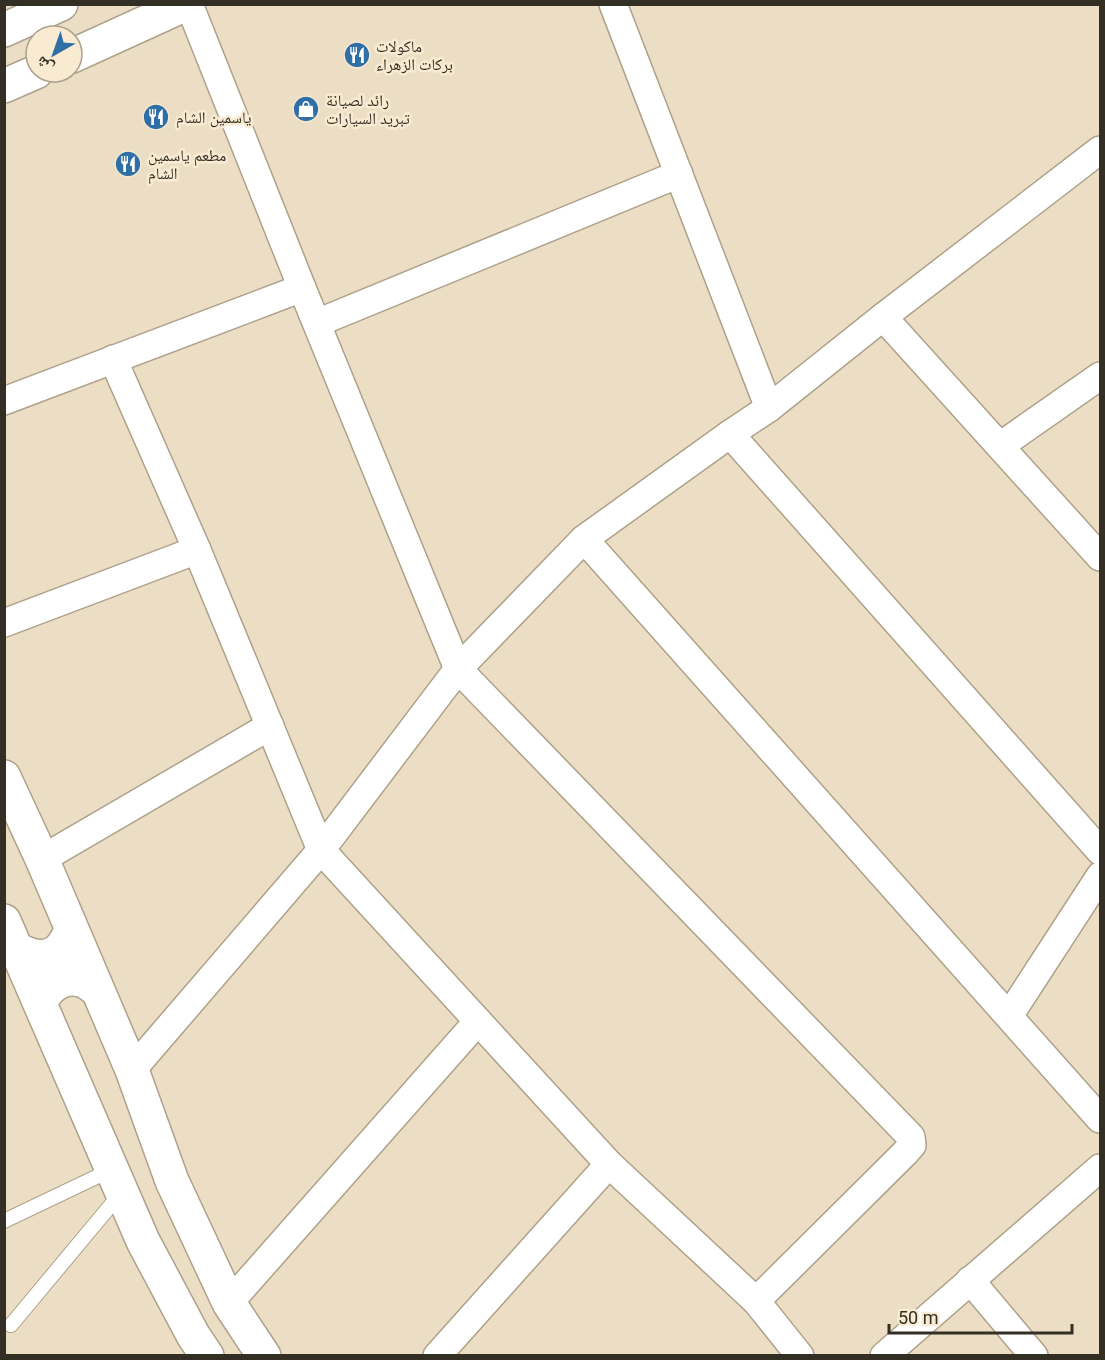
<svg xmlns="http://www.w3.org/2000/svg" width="1105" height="1360" font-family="Roboto,'Noto Naskh Arabic',sans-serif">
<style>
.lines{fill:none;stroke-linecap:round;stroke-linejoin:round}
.service-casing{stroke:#aea18a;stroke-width:16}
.minor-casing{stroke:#aea18a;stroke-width:30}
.tertiary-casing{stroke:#aea18a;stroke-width:36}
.primary-casing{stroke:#aea18a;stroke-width:36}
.service{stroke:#fff;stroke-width:14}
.minor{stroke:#fff;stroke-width:27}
.tertiary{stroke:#fff;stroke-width:33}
.primary{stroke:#fff;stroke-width:33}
.labels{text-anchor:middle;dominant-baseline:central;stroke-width:5;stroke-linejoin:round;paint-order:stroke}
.poi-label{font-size:16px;fill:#342f25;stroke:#f9ebd2;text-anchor:start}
</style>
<rect width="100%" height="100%" fill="#ecdec5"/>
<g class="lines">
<g class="service-casing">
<g id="service">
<polyline points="4,1221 113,1169"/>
<polyline points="11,1325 121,1193"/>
</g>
</g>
<g class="minor-casing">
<g id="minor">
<polyline points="189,4 302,288 458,669 911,1137 912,1145 905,1153 756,1301"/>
<polyline points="613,4 769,408"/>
<polyline points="883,317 1100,557"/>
<polyline points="317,323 679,174"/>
<polyline points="113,359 197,550 321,850 609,1164 756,1301 800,1356"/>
<polyline points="4,401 302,288"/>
<polyline points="730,434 1100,851"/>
<polyline points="1000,446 1100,376"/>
<polyline points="584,539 1100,1119"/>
<polyline points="4,623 197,550"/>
<polyline points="42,859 270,726"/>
<polyline points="1009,1016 1100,876"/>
<polyline points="132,1070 321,850 458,669 584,539 730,434 769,408 883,317 1100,150"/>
<polyline points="970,1280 1034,1356"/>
<polyline points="229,1303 478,1021"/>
<polyline points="437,1356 609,1164"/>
<polyline points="884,1356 1100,1168"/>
</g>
</g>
<g class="tertiary-casing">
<g id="tertiary">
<polyline points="4,777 42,859 132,1070 172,1181 229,1303 264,1356"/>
<polyline points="4,921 143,1241 193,1335 207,1356"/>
<path d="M 17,949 C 43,963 60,958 71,930"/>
<path d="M 40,1003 C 47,988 62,975 80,980 C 86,981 92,986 97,990"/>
</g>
</g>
<g class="primary-casing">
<g id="primary">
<polyline points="4,30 61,4"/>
<polyline points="72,56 186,4"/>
<polyline points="4,86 36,72"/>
</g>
</g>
<use href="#service" class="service"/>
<use href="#minor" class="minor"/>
<use href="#tertiary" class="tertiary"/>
<use href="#primary" class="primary"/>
</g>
<defs>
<g id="restaurant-disc" transform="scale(1.35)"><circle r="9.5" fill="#2f6fa6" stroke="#f9ebd2"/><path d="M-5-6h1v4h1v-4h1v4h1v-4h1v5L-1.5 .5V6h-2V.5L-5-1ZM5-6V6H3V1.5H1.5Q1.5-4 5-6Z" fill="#fff"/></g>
<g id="shop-disc" transform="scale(1.35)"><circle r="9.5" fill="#2f6fa6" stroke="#f9ebd2"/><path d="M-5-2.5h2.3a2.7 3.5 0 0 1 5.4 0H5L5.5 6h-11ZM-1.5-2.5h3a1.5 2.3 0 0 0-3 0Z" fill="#fff"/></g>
</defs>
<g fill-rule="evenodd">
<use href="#restaurant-disc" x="357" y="55"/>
<use href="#shop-disc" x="306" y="109"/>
<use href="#restaurant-disc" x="156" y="117"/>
<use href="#restaurant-disc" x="128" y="164"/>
</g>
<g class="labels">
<g class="poi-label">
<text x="376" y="46">ماكولات<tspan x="376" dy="18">بركات الزهراء</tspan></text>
<text x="326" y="100">رائد لصيانة<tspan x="326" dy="18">تبريد السيارات</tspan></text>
<text x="176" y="117">ياسمين الشام</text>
<text x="148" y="155">مطعم ياسمين<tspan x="148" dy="18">الشام</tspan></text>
</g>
</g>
<rect width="1105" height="1360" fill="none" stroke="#342f25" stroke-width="12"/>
<g transform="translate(54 54) rotate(220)"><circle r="28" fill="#f9ebd2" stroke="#aaa08d" stroke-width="1.5"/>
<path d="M0-4.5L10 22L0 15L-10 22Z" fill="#2f6fa6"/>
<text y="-9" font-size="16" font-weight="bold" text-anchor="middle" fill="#342f25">ش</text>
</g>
<path d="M889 1324v9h183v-9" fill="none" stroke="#342f25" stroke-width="3"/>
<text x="898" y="1324" font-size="18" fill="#342f25" stroke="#f9ebd2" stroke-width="4.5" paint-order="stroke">50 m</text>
</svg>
